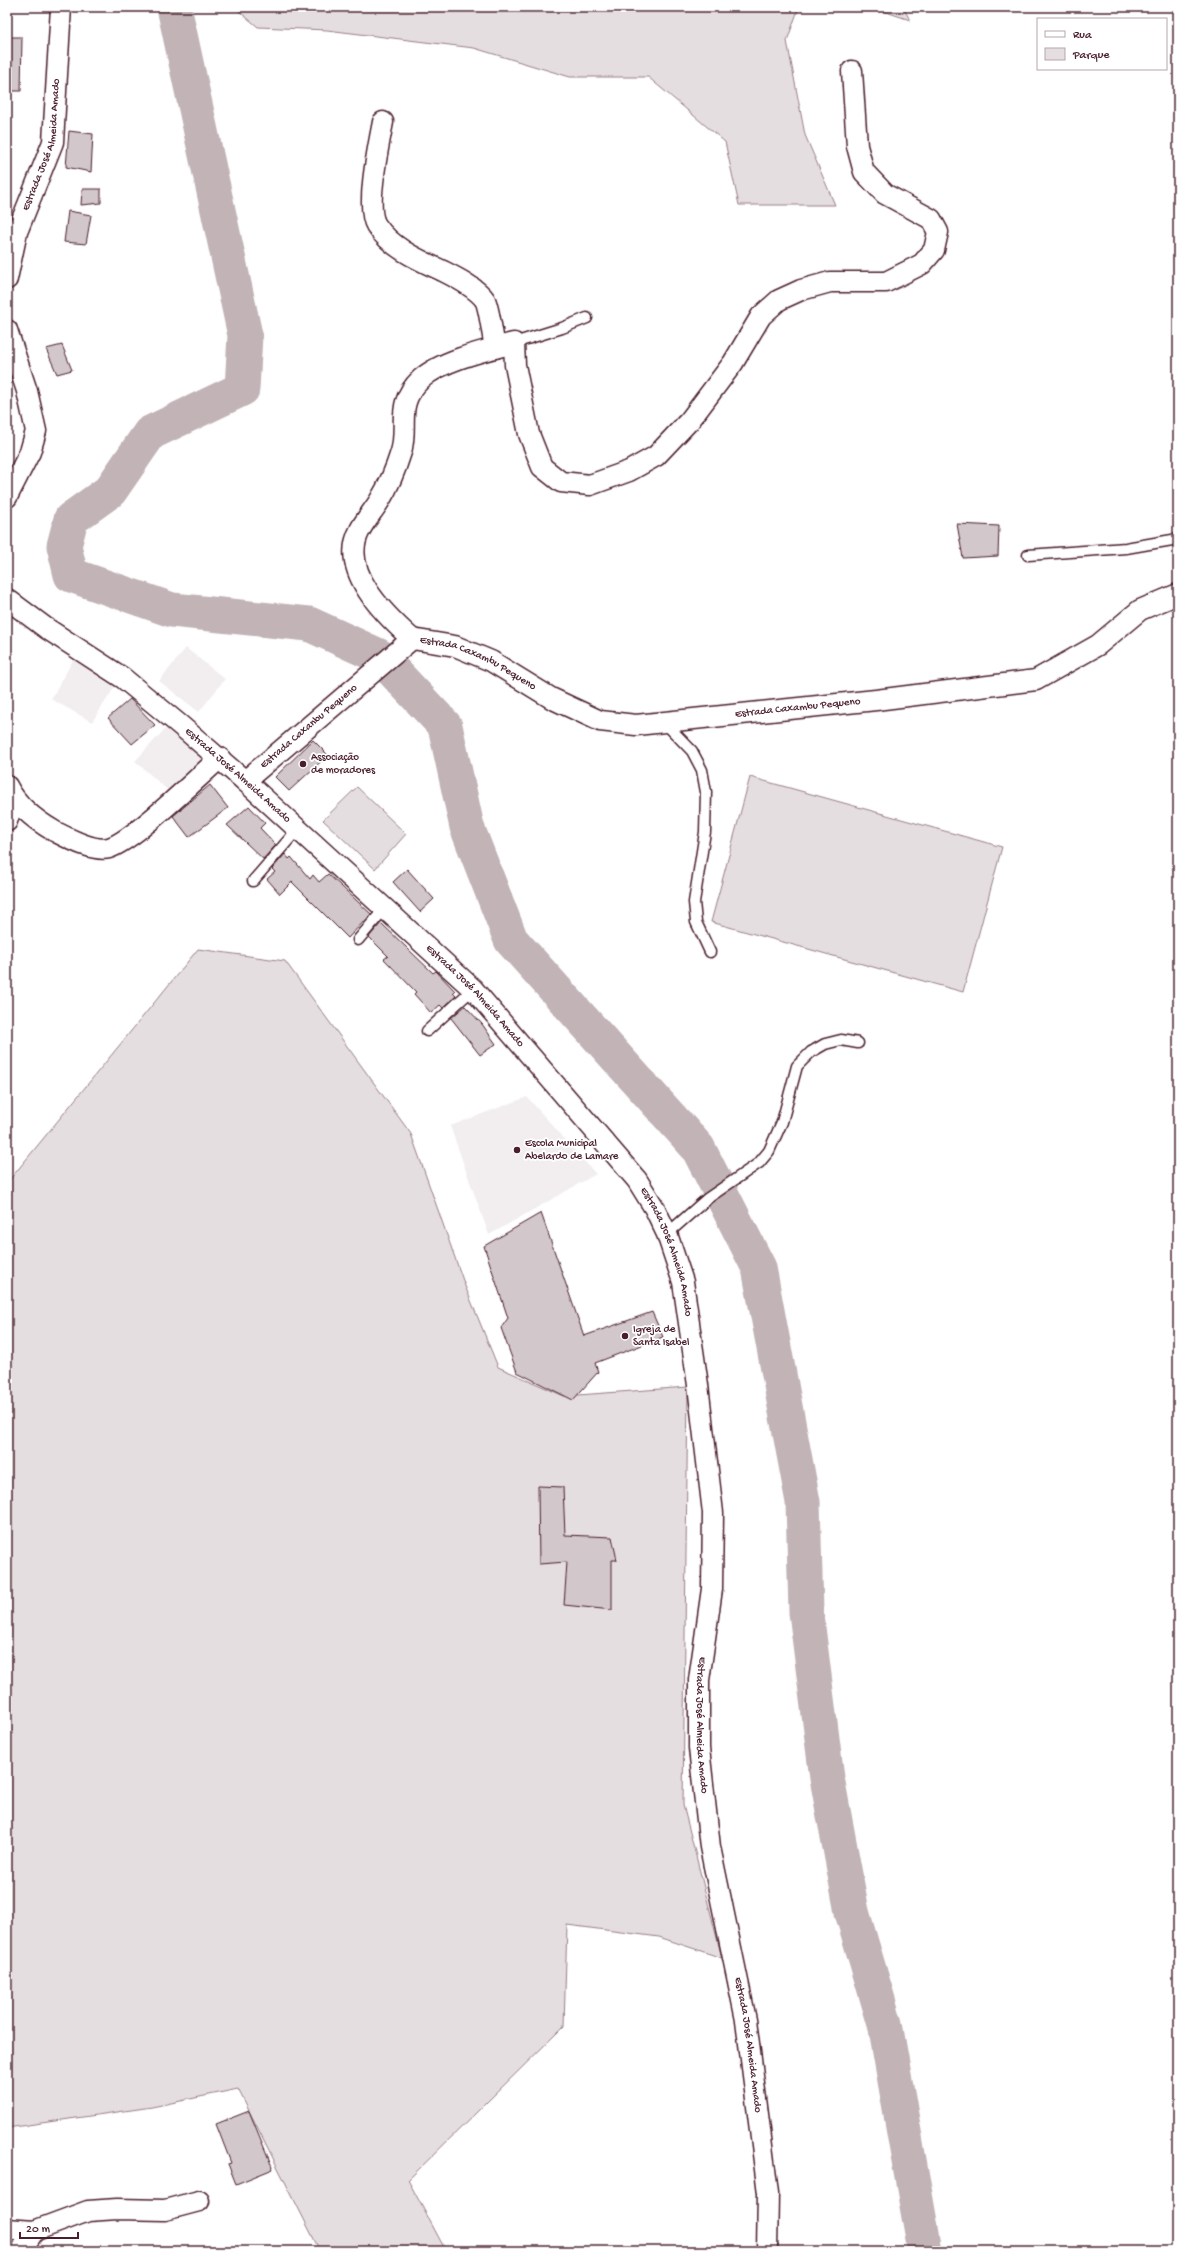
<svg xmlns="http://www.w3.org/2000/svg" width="1185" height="2258" font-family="'Gochi Hand',sans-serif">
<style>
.built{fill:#f2eeef}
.green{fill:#e5dee0;stroke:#987e86}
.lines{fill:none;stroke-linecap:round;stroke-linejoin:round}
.river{stroke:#c1b3b6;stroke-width:35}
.building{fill:#d2c7cb;stroke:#4a1f2b}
.service-casing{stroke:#4a1f2b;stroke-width:13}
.minor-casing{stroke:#4a1f2b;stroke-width:23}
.service{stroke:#fff;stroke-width:10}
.minor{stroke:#fff;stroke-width:20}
.poi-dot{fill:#4a1f2b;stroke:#fff;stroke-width:1.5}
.labels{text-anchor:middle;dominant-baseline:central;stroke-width:3.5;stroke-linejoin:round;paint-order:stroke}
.street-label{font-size:11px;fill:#4a1f2b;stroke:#fff}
.poi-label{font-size:11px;fill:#4a1f2b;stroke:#fff;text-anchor:start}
</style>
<rect width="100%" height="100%" fill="#fff"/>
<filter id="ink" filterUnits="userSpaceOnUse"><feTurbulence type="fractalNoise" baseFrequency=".025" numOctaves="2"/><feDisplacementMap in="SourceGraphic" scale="8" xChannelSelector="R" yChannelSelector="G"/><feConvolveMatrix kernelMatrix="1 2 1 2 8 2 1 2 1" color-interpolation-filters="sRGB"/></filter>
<g filter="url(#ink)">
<g class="built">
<polygon points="186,648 225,679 199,712 159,681"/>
<polygon points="73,660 116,685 92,722 51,699"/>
<polygon points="167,727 207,763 173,795 135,761"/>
<polygon points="527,1097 596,1174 489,1235 450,1126"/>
</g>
<g class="green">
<polygon points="234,7 799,7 787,41 805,135 835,205 739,205 725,142 648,77 570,77 474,48 327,30 258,27"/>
<polygon points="871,7 903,7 910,20"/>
<polygon points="750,777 1002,847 963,992 711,922"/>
<polygon points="357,787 406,834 375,869 323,820"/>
<polygon points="198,949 285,961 411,1134 465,1286 498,1367 564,1396 688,1387 683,1805 722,1958 659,1937 567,1925 564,2026 408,2180 446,2251 320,2251 238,2089 152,2107 7,2128 7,1183"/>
</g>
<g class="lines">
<polyline class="river" points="174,7 245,335 242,389 150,433 110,491 71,519 64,546 71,575 172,610 309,624 379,656 445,726 467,827 511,940 698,1148 759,1268 803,1502 806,1612 827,1778 852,1912 885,2024 925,2251"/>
</g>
<g class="building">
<polygon points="7,37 22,37 21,91 7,91"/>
<polygon points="69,131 93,134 91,172 66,167"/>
<polygon points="82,189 101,189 101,203 81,205"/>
<polygon points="68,211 91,215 86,244 64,242"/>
<polygon points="62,345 72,370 57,374 46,349"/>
<polygon points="957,524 999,526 998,556 963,558"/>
<polygon points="130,699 155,725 132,744 108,718"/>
<polygon points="313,740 328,755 289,791 275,777"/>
<polygon points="210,785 228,808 189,837 173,816"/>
<polygon points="249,806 265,823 260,828 276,845 263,859 227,825"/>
<polygon points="285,854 289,859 291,857 310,879 313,875 319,882 328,874 371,914 348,938 292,882 280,894 267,879 275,872 272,869"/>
<polygon points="407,869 434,899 420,912 393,882"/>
<polygon points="381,923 433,973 436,971 455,991 453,993 456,996 443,1008 440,1005 431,1013 414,994 416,992 384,959 388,956 369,937"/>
<polygon points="465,1006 482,1024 496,1044 480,1055 451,1018"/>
<polygon points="541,1213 584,1336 652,1312 663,1337 595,1363 598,1372 573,1400 517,1372 501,1328 508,1318 484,1246"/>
<polygon points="538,1486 563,1487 565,1535 612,1537 617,1560 612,1560 612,1610 564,1605 567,1562 539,1564"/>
<polygon points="249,2111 273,2169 236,2184 228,2164 231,2163 216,2124"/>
</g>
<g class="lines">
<g class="service-casing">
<g id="service">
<polyline points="514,343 562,328 587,318"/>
<polyline points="1028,555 1126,548 1178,539"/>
<polyline points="664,722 692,751 702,770 706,792 705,832 694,902 696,922 710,952"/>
<polyline points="253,881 297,830"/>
<polyline points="358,940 385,908"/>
<polyline points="427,1031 473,989"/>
<polyline points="667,1234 708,1198 759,1163 769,1151 782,1122 797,1066 811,1052 825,1044 841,1040 858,1043"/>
</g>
</g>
<g class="minor-casing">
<g id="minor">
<path d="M 383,122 C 379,143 365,208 376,225 C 391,248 419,260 443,271 C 455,277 477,288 485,300 C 489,307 493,338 495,348"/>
<path id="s1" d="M 7,279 L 17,232 L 53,142 L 61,7"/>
<polyline points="7,330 27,391 36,431 30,452 7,497"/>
<path id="s2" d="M 7,599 L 46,628 L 123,678 L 180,725 L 245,781 L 473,989 L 637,1180 L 655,1209 L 667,1234 L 683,1282 L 698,1385 L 713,1513 L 712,1589 L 699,1680 L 699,1748 L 710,1847 L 746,2020 L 768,2193 L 767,2251"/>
<path id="s3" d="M 412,639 L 455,646 L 491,661 L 551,698 L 600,721 L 636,725 L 876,700 L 1036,680 L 1098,645 L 1140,610 L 1178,594"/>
<path id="s4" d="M 245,781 L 412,639 C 385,615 338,570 360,530 C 365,520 374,510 380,500 C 388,487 396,468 401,452 C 409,424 394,405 421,379 C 442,360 487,350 514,343 L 515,365 L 529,434 L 542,467 L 561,482 L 590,485 L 629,471 L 656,456 L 690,420 L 733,363 L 761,316 L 779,300 L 801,290 L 830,282 L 886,282 L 922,264 L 934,250 L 938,232 L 931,219 L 885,194 L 864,172 L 857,146 L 852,71"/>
<path d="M 7,786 C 17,806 35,820 54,831 C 68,838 93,852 109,848 C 133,841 197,778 220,758"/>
<polyline points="7,821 14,800"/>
<polyline points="7,2229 34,2231 21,2251"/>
<polyline points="34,2231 88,2211 117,2209 165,2210 199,2201"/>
</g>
</g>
<use href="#service" class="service"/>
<use href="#minor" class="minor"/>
</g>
</g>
<g class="poi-dot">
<circle cx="303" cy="764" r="4"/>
<circle cx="517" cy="1150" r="4"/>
<circle cx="625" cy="1336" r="4"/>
</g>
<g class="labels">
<g class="street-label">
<text stroke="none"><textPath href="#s1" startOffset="140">Estrada José Almeida Amado</textPath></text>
<text stroke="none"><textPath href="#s3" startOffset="71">Estrada Caxambu Pequeno</textPath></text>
<text stroke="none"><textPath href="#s3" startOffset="406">Estrada Caxambu Pequeno</textPath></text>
<text stroke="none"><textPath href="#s4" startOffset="84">Estrada Caxanbu Pequeno</textPath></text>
<text stroke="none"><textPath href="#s2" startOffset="291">Estrada José Almeida Amado</textPath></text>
<text stroke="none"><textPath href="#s2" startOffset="615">Estrada José Almeida Amado</textPath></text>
<text stroke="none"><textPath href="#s2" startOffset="939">Estrada José Almeida Amado</textPath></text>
<text stroke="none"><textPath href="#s2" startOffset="1419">Estrada José Almeida Amado</textPath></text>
<text stroke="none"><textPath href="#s2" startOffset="1743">Estrada José Almeida Amado</textPath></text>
</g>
<g class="poi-label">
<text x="311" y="758">Associação<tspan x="311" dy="13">de moradores</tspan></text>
<text x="525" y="1144">Escola Municipal<tspan x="525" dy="13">Abelardo de Lamare</tspan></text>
<text x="633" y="1330">Igreja de<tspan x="633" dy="13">Santa Isabel</tspan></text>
</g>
</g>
<rect width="1185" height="2258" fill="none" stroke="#fff" stroke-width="24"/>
<rect x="12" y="12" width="1161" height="2234" fill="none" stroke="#4a1f2b" stroke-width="1.5" filter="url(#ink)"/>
<rect x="1037" y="18" width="130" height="52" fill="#ffffff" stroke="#b7a5aa"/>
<rect x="1045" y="31" width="20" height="6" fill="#ffffff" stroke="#b7a5aa"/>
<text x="1073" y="38" font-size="12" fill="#4a1f2b">Rua</text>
<rect x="1045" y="48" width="20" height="12" fill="#e5dee0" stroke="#b7a5aa"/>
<text x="1073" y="58" font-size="12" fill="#4a1f2b">Parque</text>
<path d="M20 2232v6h58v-6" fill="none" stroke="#4a1f2b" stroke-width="2"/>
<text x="26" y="2232" font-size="12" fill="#4a1f2b" stroke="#ffffff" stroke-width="3" paint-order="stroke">20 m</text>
</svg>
